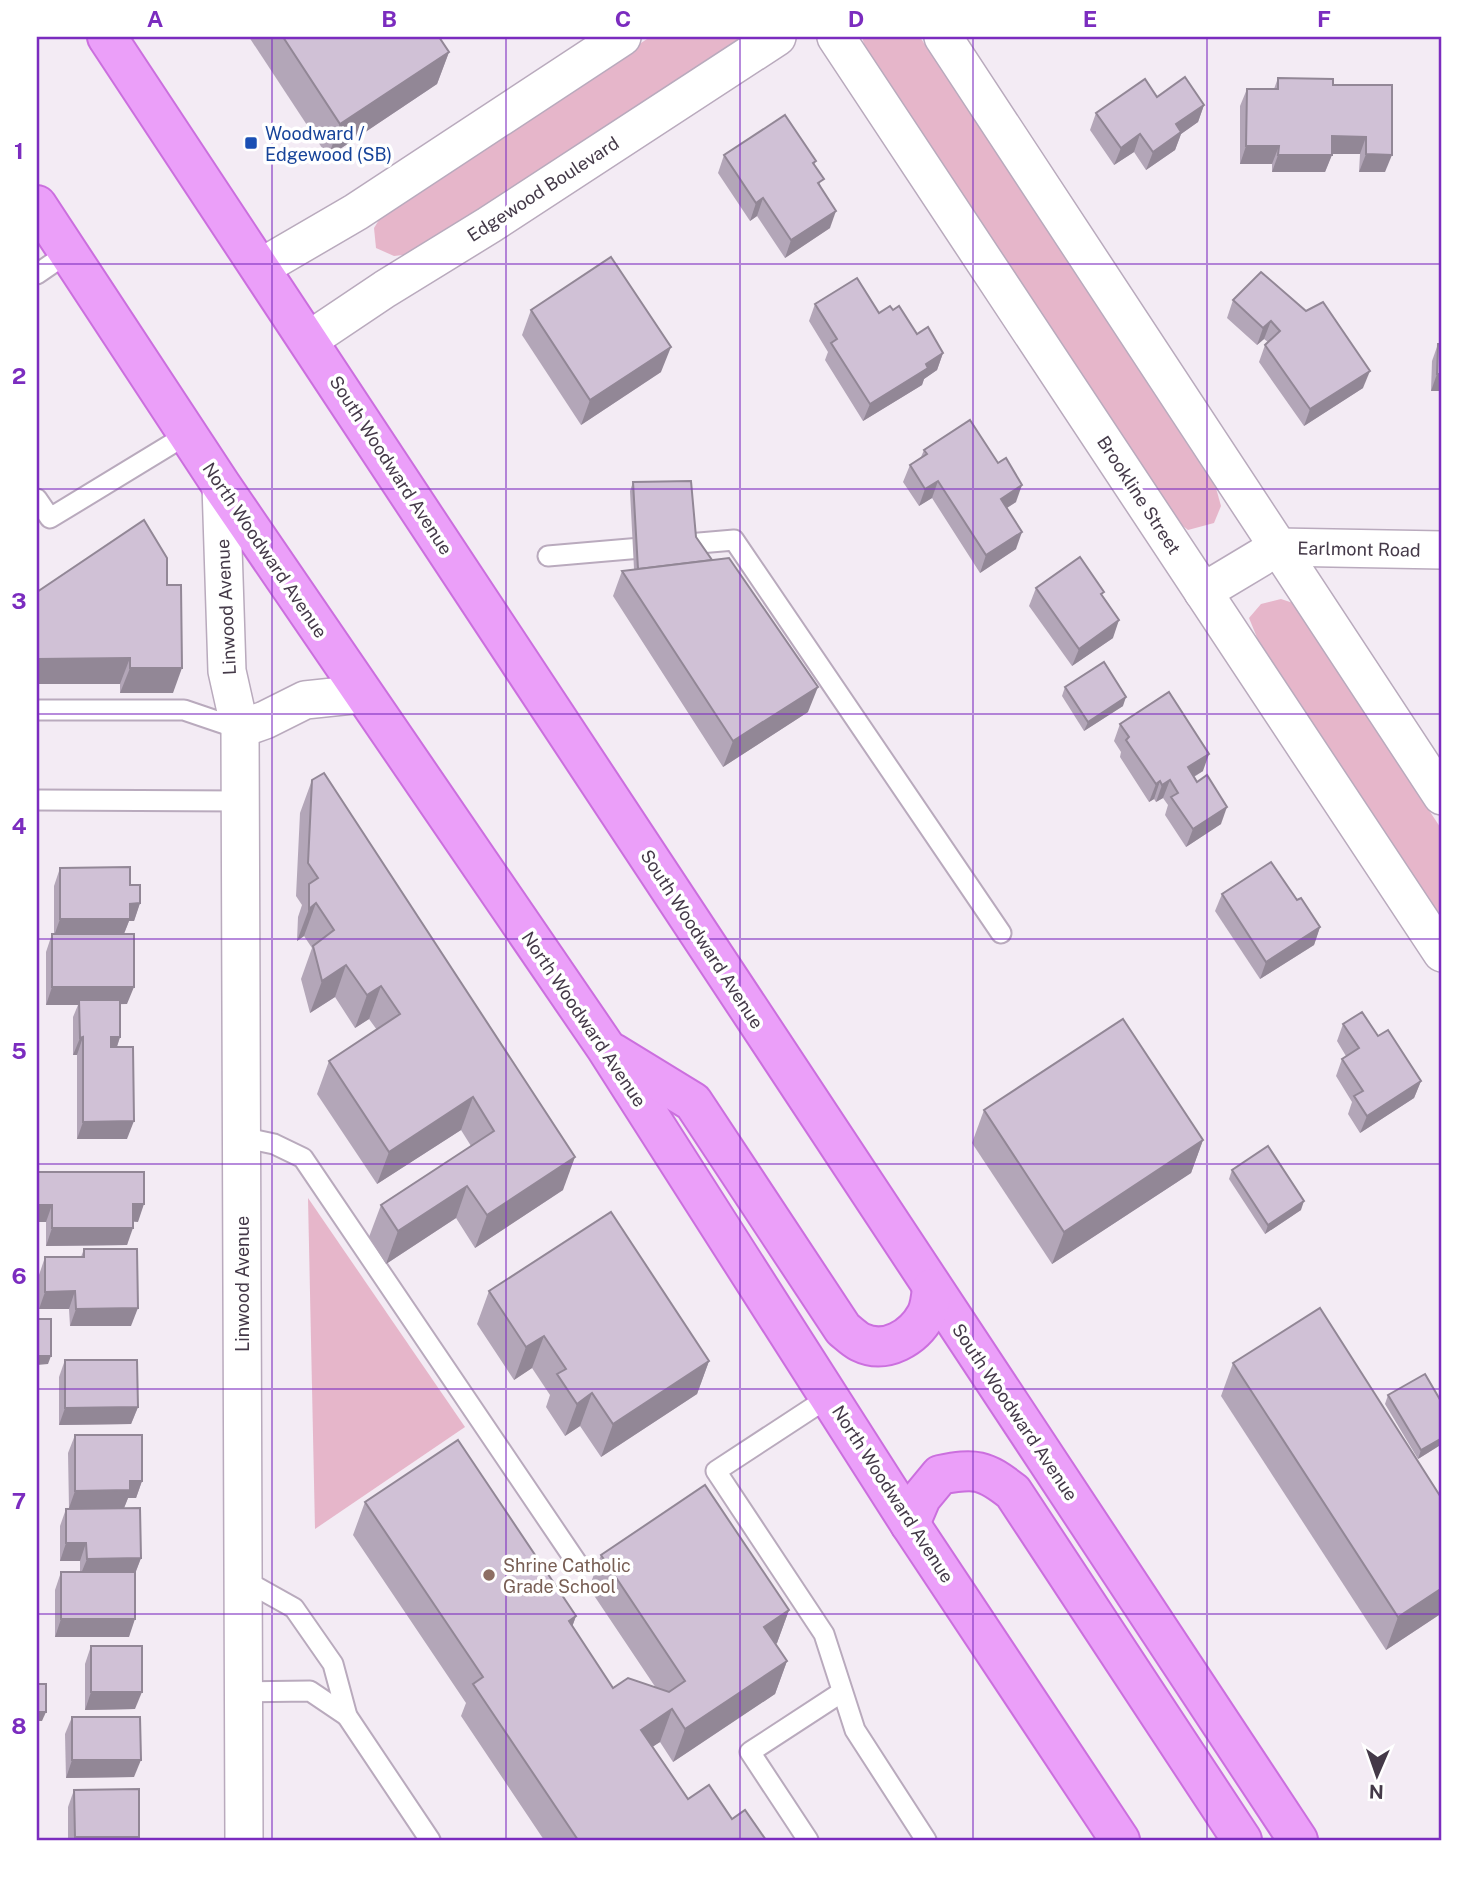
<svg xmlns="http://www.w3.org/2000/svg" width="1479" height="1877" font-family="'Public Sans',sans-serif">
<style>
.green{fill:#e6b6ca}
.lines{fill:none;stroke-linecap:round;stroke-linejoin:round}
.service-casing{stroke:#b9aabd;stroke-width:23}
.minor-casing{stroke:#b9aabd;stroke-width:40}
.primary-casing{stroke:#cb6fde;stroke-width:42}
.service{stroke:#fff;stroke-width:19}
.minor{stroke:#fff;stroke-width:37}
.primary{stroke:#eb9ff9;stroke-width:38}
.wall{fill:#b3a6b8}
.shaded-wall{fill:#928796}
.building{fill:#d0c1d6;stroke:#928796;stroke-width:2}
.grid{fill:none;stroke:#7b2cbf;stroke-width:2;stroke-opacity:0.55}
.transit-dot{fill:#1a4fb4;stroke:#fff;stroke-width:2.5}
.education-dot{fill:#8d6e63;stroke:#fff;stroke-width:2.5}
.labels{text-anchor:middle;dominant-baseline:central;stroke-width:7;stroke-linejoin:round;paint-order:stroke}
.transit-label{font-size:18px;fill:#164399;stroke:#fff;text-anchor:start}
.street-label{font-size:18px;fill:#443948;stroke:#fff}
.education-label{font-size:18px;fill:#785e54;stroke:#fff;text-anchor:start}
.neatline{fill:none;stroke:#7b2cbf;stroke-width:2.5}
.grid-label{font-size:23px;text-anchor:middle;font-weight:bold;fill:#7b2cbf}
</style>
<rect width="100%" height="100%" fill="#f3ebf4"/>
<g class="green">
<polygon points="650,37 747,37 412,254 394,256 376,248 374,228 382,215"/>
<polygon points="862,37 920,37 1216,488 1221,506 1214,523 1188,530 1173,518 866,51"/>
<polygon points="1281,599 1293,603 1442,830 1442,922 1258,640 1249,618 1261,604"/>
<polygon points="308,1198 465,1427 315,1529"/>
</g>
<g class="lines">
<g class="service-casing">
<g id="service">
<polyline points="37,274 69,252"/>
<polyline points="37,499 50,518 188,434"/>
<polyline points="548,556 734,540 1001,933"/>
<polyline points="37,710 184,710 240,729"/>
<polyline points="37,800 241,801"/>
<polyline points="241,1137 274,1144 303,1158 577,1563"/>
<polyline points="829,1397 716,1471 824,1634 855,1730 926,1840"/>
<polyline points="244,1580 294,1608 333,1664 347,1716 430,1840"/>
<polyline points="244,1692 310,1691 347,1716"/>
<polyline points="808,1840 750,1752 842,1692"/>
</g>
</g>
<g class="minor-casing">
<g id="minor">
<polyline points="836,37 1442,953"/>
<polyline points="943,37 1442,796"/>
<polyline points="260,268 356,212 622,37"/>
<polyline points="309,340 385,289 489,225 777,37"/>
<polyline points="221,485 227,671 240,729 244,1840"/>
<polyline points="1203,592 1278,547 1442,550"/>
<polyline points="240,729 265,720 305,700 362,694"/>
</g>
</g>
<g class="primary-casing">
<g id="primary">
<polyline points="107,37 1298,1840"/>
<polyline points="37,205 221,485 606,1048 910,1524 1120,1840"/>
<path d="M 613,1053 L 693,1102 L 843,1329 C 848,1333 854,1339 860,1342 C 886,1355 914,1337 926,1315 C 930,1308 931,1297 932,1288"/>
<path d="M 910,1524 L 921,1498 L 940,1475 C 975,1468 984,1469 1013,1492 L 1242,1840"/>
</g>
</g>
<use href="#service" class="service"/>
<use href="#minor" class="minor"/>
<use href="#primary" class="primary"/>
</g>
<g class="wall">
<polygon points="249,37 439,37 449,52 437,84 328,157"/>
<polygon points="1278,78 1333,85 1392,85 1385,172 1359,172 1360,154 1332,154 1325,172 1272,172 1272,164 1240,164 1240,106 1247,89 1274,89"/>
<polygon points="1157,97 1204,105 1198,122 1181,134 1175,150 1146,170 1134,152 1114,165 1090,130 1096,113"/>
<polygon points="724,155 816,161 814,165 821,187 830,228 785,258 757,216 750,221 718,173"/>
<polygon points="1261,272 1363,388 1304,426 1259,362 1265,345 1268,342 1264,339 1257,345 1227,318 1233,300"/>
<polygon points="815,304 879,313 893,310 917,334 943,353 937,370 924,379 922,385 863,421 825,360 828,352 809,321"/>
<polygon points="531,310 661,372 581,425 522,335"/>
<polygon points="1438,344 1442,391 1431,391 1432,361"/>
<polygon points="924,450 998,463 1016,502 1007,508 1016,549 980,573 932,498 919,506 903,482 910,465 921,457"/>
<polygon points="633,482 696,537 808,712 723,767 613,596 622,571 634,569 630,491"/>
<polygon points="167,585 173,693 120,693 120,684 37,684"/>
<polygon points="1036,588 1102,596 1113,638 1072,666 1029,606"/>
<polygon points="1065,687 1123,706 1084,731 1062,696"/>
<polygon points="1120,724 1203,771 1194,777 1221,824 1186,847 1165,815 1168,805 1163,798 1156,802 1154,799 1149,802 1120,757 1121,752 1114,741"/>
<polygon points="312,780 563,1190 475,1248 456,1218 386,1264 369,1237 381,1205 471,1146 461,1130 377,1184 317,1094 329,1061 377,1030 369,1019 355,1028 335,997 310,1013 301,979 312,948 304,936 297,941 298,917 302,905 296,896 300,813"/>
<polygon points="60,868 130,885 140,903 134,921 129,921 124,934 127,1004 120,1004 120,1037 117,1047 127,1139 77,1139 77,1055 73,1055 73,1017 78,1005 46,1005 46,952 52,934 54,934 54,886"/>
<polygon points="1222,894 1297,900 1320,927 1314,945 1260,979 1215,911"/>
<polygon points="1343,1024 1378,1036 1421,1081 1414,1098 1360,1133 1348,1114 1352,1102 1336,1076 1342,1059 1346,1056 1337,1041"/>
<polygon points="984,1110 1203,1140 1191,1173 1052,1264 972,1143"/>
<polygon points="1232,1170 1301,1210 1265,1234 1229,1179"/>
<polygon points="37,1172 138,1222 133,1221 127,1245 46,1246 46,1222 37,1222"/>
<polygon points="84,1249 131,1326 70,1326 69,1309 39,1309 39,1275 45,1257 81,1257"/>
<polygon points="489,1291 709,1361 697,1394 601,1457 580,1426 565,1436 546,1407 550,1395 532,1368 514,1380 477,1324"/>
<polygon points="65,1360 138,1407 131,1424 59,1425 59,1377"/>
<polygon points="1233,1363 1442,1499 1442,1613 1386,1650 1221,1396"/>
<polygon points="1388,1395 1442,1403 1442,1444 1418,1459 1385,1404"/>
<polygon points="75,1435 142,1481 136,1498 128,1498 124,1508 69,1508 68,1453"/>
<polygon points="365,1502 576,1616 572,1627 613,1688 656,1688 589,1588 601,1555 789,1610 777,1643 776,1644 787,1661 775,1694 673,1762 660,1742 652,1747 688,1799 732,1819 766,1840 544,1840 461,1716 466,1703 353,1535"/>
<polygon points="66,1509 141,1558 135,1574 129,1637 55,1637 55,1590 61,1572 80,1572 80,1561 60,1561 60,1526"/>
<polygon points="91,1646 135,1709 85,1710 85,1664"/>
<polygon points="72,1717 134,1777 66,1778 65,1734"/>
<polygon points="74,1790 138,1840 68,1840 68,1807"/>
</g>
<g class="shaded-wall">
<polygon points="449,52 437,84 328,157 340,124"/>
<polygon points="1204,105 1198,122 1181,134 1175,150 1146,170 1153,152 1176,124"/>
<polygon points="1140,134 1134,152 1114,165 1121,148"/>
<polygon points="1332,136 1366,137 1360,154 1325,154"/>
<polygon points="1246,146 1279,146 1272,164 1240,164"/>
<polygon points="1366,154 1392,155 1385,172 1359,172"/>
<polygon points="1278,155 1332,155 1325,172 1272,172"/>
<polygon points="763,198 757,216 750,221 756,203"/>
<polygon points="836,211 830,228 785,258 791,240"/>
<polygon points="1271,321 1264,339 1257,345 1263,328"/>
<polygon points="671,347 661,372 581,425 590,400"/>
<polygon points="943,353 937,370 924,379 922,385 863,421 870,404"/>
<polygon points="1370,371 1363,388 1304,426 1310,409"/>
<polygon points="1437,374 1442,374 1442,391 1431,391"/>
<polygon points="938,481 932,498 919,506 925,489"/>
<polygon points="1022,485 1016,502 994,516 1001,499"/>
<polygon points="1022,532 1016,549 980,573 986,555"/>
<polygon points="1119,620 1113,638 1072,666 1079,649"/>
<polygon points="130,658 120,684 37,684 37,659"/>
<polygon points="130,668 182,668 173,693 120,693"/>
<polygon points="818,687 808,712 723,767 733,741"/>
<polygon points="1126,697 1123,706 1084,731 1088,722"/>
<polygon points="1209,754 1203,771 1181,784 1188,767"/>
<polygon points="1170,780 1163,798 1156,802 1162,785"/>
<polygon points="1160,781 1154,799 1149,802 1156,784"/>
<polygon points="1227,807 1221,824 1186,847 1193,829"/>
<polygon points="140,903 134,921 129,921 123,936 54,936 60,919 130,904"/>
<polygon points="316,903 304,936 297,941 309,909"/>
<polygon points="1320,927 1314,945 1260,979 1266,962"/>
<polygon points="346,965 335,997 310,1013 322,981"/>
<polygon points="381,986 369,1019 355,1028 367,995"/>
<polygon points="52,987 134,987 127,1004 79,1005 79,1000 78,1005 46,1005"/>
<polygon points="83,1037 77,1055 73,1055 80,1038"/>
<polygon points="111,1037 120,1037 114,1055 104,1055"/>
<polygon points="1421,1081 1414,1098 1360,1133 1367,1116"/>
<polygon points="473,1097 461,1130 377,1184 389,1152"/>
<polygon points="134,1121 127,1139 77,1139 83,1122"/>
<polygon points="1203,1140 1191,1173 1052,1264 1064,1232"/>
<polygon points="575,1157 563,1190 475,1248 487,1215"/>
<polygon points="467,1186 456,1218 386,1264 398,1231"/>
<polygon points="1304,1201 1301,1210 1265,1234 1268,1225"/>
<polygon points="133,1204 144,1204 138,1222 127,1221"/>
<polygon points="37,1205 52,1205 46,1222 37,1222"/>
<polygon points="52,1228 133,1228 127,1245 46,1246"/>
<polygon points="75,1291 69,1309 39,1309 45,1292"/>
<polygon points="138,1308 131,1326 70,1326 76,1309"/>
<polygon points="544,1336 532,1368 514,1380 526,1347"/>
<polygon points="37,1356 51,1356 48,1364 37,1365"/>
<polygon points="709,1361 697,1394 601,1457 613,1424"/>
<polygon points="592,1393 580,1426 565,1436 577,1404"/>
<polygon points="138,1407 131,1424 59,1425 65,1408"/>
<polygon points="1442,1438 1442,1444 1418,1459 1421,1450"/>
<polygon points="130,1481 142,1481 136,1498 128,1498 124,1508 69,1508 75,1491"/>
<polygon points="66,1543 86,1543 80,1561 60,1561"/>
<polygon points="141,1558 134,1576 80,1576 87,1559"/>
<polygon points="1442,1588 1442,1613 1386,1650 1398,1617"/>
<polygon points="789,1610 777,1643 752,1660 764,1627"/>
<polygon points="576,1616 564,1649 569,1621"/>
<polygon points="61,1619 135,1619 129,1637 55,1637"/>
<polygon points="787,1661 775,1694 673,1762 685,1729"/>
<polygon points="91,1692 142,1692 135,1709 85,1710"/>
<polygon points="672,1709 660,1742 629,1762 641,1730"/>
<polygon points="37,1712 46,1712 42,1721 37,1721"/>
<polygon points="72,1760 141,1760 134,1777 66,1778"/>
<polygon points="75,1837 139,1837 138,1840 74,1840"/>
</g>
<g class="building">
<polygon points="283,37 439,37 449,52 340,124"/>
<polygon points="1185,77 1204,105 1176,124 1181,132 1153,152 1140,134 1121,148 1096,113 1145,79 1157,97"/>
<polygon points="1278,78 1333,79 1333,85 1392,85 1392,155 1366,154 1366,137 1332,136 1332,155 1278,155 1279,146 1246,146 1247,89 1278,89"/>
<polygon points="785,115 816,161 813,163 824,179 818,183 836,211 791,240 763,198 756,203 724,155"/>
<polygon points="611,257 671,347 590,400 531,310"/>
<polygon points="1261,272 1306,311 1323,302 1370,371 1310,409 1265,345 1280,331 1271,321 1263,328 1233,300"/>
<polygon points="857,278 879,313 890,306 893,310 899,306 917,334 928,327 943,353 926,364 928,368 870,404 831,343 837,339 815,304"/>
<polygon points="1438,344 1442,344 1442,374 1437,374"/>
<polygon points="970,420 998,463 1006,458 1022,485 1001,499 1022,532 986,555 938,481 925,489 910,465 927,454 924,450"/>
<polygon points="691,481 696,537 712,560 638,569 633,482"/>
<polygon points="144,520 167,558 167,585 181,585 182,668 130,668 130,658 37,659 37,592"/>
<polygon points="1080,557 1104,592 1101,594 1119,620 1079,649 1036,588"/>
<polygon points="729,558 818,687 733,741 622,571"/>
<polygon points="1104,662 1126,697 1088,722 1065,687"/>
<polygon points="1169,692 1209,754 1188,767 1197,782 1207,775 1227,807 1193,829 1171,797 1178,793 1170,780 1162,785 1160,781 1156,784 1126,740 1129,737 1120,724"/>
<polygon points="324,773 575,1157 487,1215 467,1186 398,1231 381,1205 494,1131 473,1097 389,1152 329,1061 400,1014 381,986 367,995 346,965 322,981 313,946 334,930 316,903 309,909 309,884 318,878 308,863 312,780"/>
<polygon points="1271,862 1297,900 1301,898 1320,927 1266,962 1222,894"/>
<polygon points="130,867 130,885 140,885 140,903 130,904 130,919 60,919 60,868"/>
<rect x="52" y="934" width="82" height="53"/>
<polygon points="79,1000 120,1000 120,1037 111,1037 111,1047 133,1047 134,1121 83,1122 83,1037 80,1038"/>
<polygon points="1362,1012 1378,1036 1388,1030 1421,1081 1367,1116 1354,1096 1363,1091 1342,1059 1359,1048 1343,1024"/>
<polygon points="1123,1019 1203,1140 1064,1232 984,1110"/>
<polygon points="1268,1146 1304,1201 1268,1225 1232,1170"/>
<polygon points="37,1172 144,1172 144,1204 133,1204 133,1228 52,1228 52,1205 37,1205"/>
<polygon points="611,1212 709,1361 613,1424 592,1393 577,1404 557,1374 566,1369 544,1336 526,1347 489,1291"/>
<polygon points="84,1249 137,1249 138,1308 76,1309 75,1291 45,1292 45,1257 84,1257"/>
<polygon points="1320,1308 1442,1499 1442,1588 1398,1617 1233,1363"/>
<rect x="37" y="1319" width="14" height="37"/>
<polygon points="65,1360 137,1360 138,1407 65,1408"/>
<polygon points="1425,1374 1442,1403 1442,1438 1421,1450 1388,1395"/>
<polygon points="75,1435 142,1435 142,1481 130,1481 130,1490 75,1491"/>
<polygon points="458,1440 576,1616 569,1621 613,1688 628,1678 669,1692 685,1681 601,1555 705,1485 789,1610 764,1627 787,1661 685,1729 672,1709 641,1730 688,1799 709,1785 732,1819 745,1810 766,1840 578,1840 473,1684 483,1677 365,1502"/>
<polygon points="140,1508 141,1558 87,1559 86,1543 66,1543 66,1509"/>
<rect x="61" y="1572" width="74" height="47"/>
<rect x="91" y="1646" width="51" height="46"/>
<rect x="37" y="1684" width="9" height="28"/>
<polygon points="72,1717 140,1717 141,1760 72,1760"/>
<polygon points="139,1789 139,1837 75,1837 74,1790"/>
</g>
<path class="grid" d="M 272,37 L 272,1840M 506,37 L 506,1840M 740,37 L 740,1840M 973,37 L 973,1840M 1207,37 L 1207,1840M 37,264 L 1442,264M 37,489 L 1442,489M 37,714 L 1442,714M 37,939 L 1442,939M 37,1164 L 1442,1164M 37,1389 L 1442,1389M 37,1614 L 1442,1614"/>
<rect class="transit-dot" x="244" y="136" width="14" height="14" rx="3.5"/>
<circle class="education-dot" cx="489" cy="1575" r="7"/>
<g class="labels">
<g class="transit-label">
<text x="265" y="133">Woodward /<tspan x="265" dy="21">Edgewood (SB)</tspan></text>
</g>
<g class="street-label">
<text transform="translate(543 189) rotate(-33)">Edgewood Boulevard</text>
<text transform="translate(391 465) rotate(57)">South Woodward Avenue</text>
<text transform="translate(1139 495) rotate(57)">Brookline Street</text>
<text transform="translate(1359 549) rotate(1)">Earlmont Road</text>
<text transform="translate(265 550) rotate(56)">North Woodward Avenue</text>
<text transform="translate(226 607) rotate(-93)">Linwood Avenue</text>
<text transform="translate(702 939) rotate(57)">South Woodward Avenue</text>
<text transform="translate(584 1019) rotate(56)">North Woodward Avenue</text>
<text transform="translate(242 1284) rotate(-90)">Linwood Avenue</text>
<text transform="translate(1015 1412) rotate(56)">South Woodward Avenue</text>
<text transform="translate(893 1494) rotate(57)">North Woodward Avenue</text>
</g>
<g class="education-label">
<text x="503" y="1565">Shrine Catholic<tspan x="503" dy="21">Grade School</tspan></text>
</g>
</g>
<rect width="1479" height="1877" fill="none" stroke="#ffffff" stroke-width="77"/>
<g transform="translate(1377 1775) rotate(182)" stroke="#ffffff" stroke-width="5" paint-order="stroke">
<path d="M0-5L12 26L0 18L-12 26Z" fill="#443948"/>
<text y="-10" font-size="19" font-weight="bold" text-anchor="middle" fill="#443948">N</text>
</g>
<rect x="38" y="38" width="1402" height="1801" class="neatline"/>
<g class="grid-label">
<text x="155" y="27">A</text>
<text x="389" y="27">B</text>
<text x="623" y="27">C</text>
<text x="856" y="27">D</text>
<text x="1090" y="27">E</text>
<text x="1324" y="27">F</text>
<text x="19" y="159">1</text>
<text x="19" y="384">2</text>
<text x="19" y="609">3</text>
<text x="19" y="834">4</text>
<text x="19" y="1059">5</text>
<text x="19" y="1284">6</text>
<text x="19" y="1509">7</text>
<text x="19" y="1734">8</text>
</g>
</svg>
